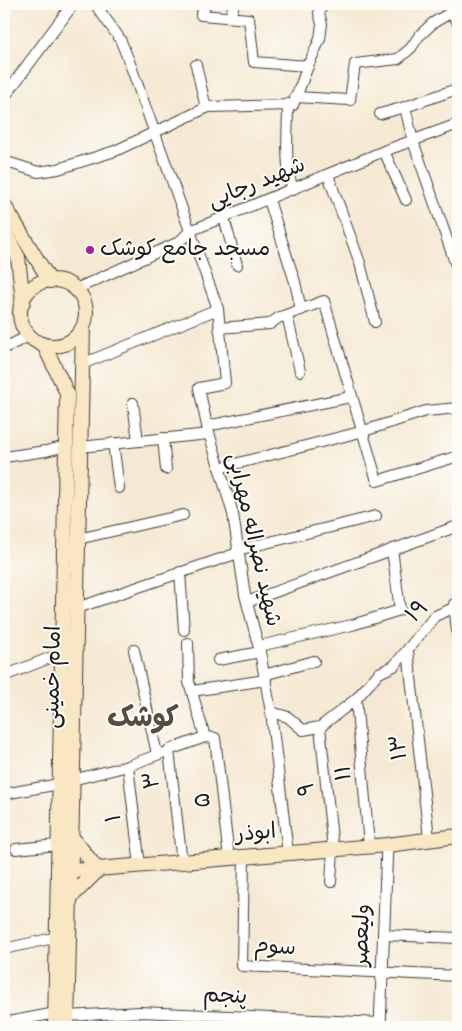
<svg xmlns="http://www.w3.org/2000/svg" width="462" height="1031" font-family="'Indie Flower','Playpen Sans Arabic',sans-serif">
<style>
.lines{fill:none;stroke-linecap:round;stroke-linejoin:round}
.minor-casing{stroke:#3d3b37;stroke-width:12}
.tertiary-casing{stroke:#3d3b37;stroke-width:13}
.secondary-casing{stroke:#3d3b37;stroke-width:16}
.minor{stroke:#fff;stroke-width:10}
.tertiary{stroke:#fff;stroke-width:11}
.secondary{stroke:#f9e7c3;stroke-width:14}
.poi-dot{fill:#b5179e;stroke:#fdfcf7;stroke-width:2}
.labels{text-anchor:middle;dominant-baseline:central;stroke-width:4;stroke-linejoin:round;paint-order:stroke}
.street-label{font-size:22px;fill:#1c1c1c;stroke:#fdfcf7}
.poi-label{font-size:22px;fill:#1c1c1c;stroke:#fdfcf7;text-anchor:start}
.district-label{font-size:28px;font-weight:bold;fill:#5b4a42;stroke:#fdfcf7}
</style>
<rect width="100%" height="100%" fill="#fdfcf7"/>
<filter id="ink" filterUnits="userSpaceOnUse"><feTurbulence type="fractalNoise" baseFrequency=".02" numOctaves="2"/><feDisplacementMap in="SourceGraphic" scale="10" xChannelSelector="R" yChannelSelector="G"/><feConvolveMatrix kernelMatrix="1 2 1 2 8 2 1 2 1" color-interpolation-filters="sRGB"/></filter>
<filter id="wash" filterUnits="userSpaceOnUse"><feTurbulence type="fractalNoise" baseFrequency=".0096" numOctaves="4" result="noise"/><feDisplacementMap in="SourceGraphic" scale="20" xChannelSelector="R" yChannelSelector="G"/><feGaussianBlur stdDeviation="1.12" result="paint"/><feColorMatrix in="noise" values="0 0 0 0 0 0 0 0 0 0 0 0 0 0 0 0 0 1.4 0 .05"/><feComposite in="paint" operator="in"/></filter>
<g filter="url(#wash)">
<rect width="100%" height="100%" fill="#f5e9d3"/>
</g>
<g filter="url(#ink)">
<g class="lines">
<g class="minor-casing">
<g id="minor">
<polyline points="95,4 120,39 129,61 218,309 225,383 199,388 207,426 233,514 245,595 260,652 271,712 288,853"/>
<polyline points="206,4 201,15 249,19 254,62 308,66 320,39 322,24 319,13 323,4"/>
<polyline points="452,12 458,23"/>
<polyline points="230,17 234,4"/>
<polyline points="196,65 206,108"/>
<polyline points="295,97 350,100 355,64 398,59 411,48 419,36 433,23 458,8"/>
<path d="M 288,104 C 288,134 284,162 293,190"/>
<polyline points="405,107 454,90"/>
<polyline points="380,114 405,107 413,141 458,271"/>
<polyline points="384,151 406,200"/>
<polyline points="4,161 38,172 58,169 115,151 208,107 293,105 308,66 304,65"/>
<polyline points="328,175 360,263 375,322"/>
<polyline points="269,200 295,282 301,310"/>
<polyline points="224,218 237,265"/>
<polyline points="76,289 179,242 190,231 384,151 458,124"/>
<polyline points="287,315 300,371"/>
<polyline points="219,328 270,324 278,318 324,301 377,481 455,457"/>
<polyline points="4,348 29,336"/>
<polyline points="82,364 218,309"/>
<polyline points="133,403 138,441"/>
<polyline points="207,426 351,397"/>
<polyline points="163,438 166,469"/>
<polyline points="113,443 119,488"/>
<polyline points="80,447 209,434"/>
<polyline points="4,457 46,451 66,446"/>
<polyline points="219,468 364,431 426,411 458,408"/>
<polyline points="78,539 183,515"/>
<polyline points="237,550 376,516"/>
<polyline points="180,572 184,630"/>
<polyline points="247,602 458,526"/>
<polyline points="454,604 458,640"/>
<polyline points="77,608 238,553"/>
<polyline points="259,646 352,625 400,610 392,549"/>
<polyline points="134,650 157,754"/>
<polyline points="408,651 429,838"/>
<polyline points="218,660 260,652"/>
<polyline points="264,675 314,661"/>
<polyline points="4,676 62,653"/>
<polyline points="192,691 266,680"/>
<polyline points="356,699 369,845"/>
<polyline points="271,712 288,717 303,730 320,727 356,699 379,673 394,666 435,616 458,606"/>
<polyline points="320,727 333,848 331,882"/>
<polyline points="205,737 215,738 229,858"/>
<polyline points="128,766 140,866"/>
<polyline points="72,780 128,766 162,753"/>
<polyline points="4,794 59,784"/>
<polyline points="16,849 57,845"/>
<polyline points="244,857 242,966 458,976"/>
<polyline points="182,863 169,750 205,737 189,682 188,643"/>
<polyline points="383,935 458,938"/>
<polyline points="4,949 58,937"/>
<polyline points="67,1016 140,1012 381,1023"/>
<polyline points="8,1022 56,1013"/>
</g>
</g>
<g class="tertiary-casing">
<g id="tertiary">
<polyline points="4,97 73,4"/>
<polyline points="380,1027 387,845"/>
</g>
</g>
<g class="secondary-casing">
<g id="secondary">
<polyline points="4,205 50,281"/>
<polyline points="4,231 18,257 23,302"/>
<circle cx="53" cy="313" r="33"/>
<polyline points="44,345 67,393 55,1027"/>
<polyline points="61,872 387,845 458,836"/>
<polyline points="70,898 98,870 71,836"/>
<polyline points="67,1027 83,328"/>
</g>
</g>
<use href="#minor" class="minor"/>
<use href="#tertiary" class="tertiary"/>
<use href="#secondary" class="secondary"/>
</g>
</g>
<circle class="poi-dot" cx="90" cy="250" r="5"/>
<g class="labels">
<g class="street-label">
<text transform="translate(257 184) rotate(-22)">شهید رجایی</text>
<text transform="translate(253 540) rotate(77)">شهید نصراله مهرابی</text>
<text transform="translate(418 612) rotate(-44)">۱۹</text>
<text transform="translate(54 677) rotate(-89)">امام خمینی</text>
<text transform="translate(400 747) rotate(-96)">۱۳</text>
<text transform="translate(345 773) rotate(-94)">۱۱</text>
<text transform="translate(153 780) rotate(-97)">۳</text>
<text transform="translate(308 789) rotate(-96)">۹</text>
<text transform="translate(204 800) rotate(-97)">۵</text>
<text transform="translate(115 818) rotate(-97)">۱</text>
<text transform="translate(256 834) rotate(-5)">ابوذر</text>
<text transform="translate(363 935) rotate(-88)">ولیعصر</text>
<text transform="translate(275 948) rotate(4)">سوم</text>
<text transform="translate(225 997) rotate(3)">پنجم</text>
</g>
<g class="poi-label">
<text x="100" y="250">مسجد جامع کوشک</text>
</g>
<g class="district-label">
<text x="143" y="719">کوشک</text>
</g>
</g>
<rect width="462" height="1031" fill="none" stroke="#fdfcf7" stroke-width="20"/>
</svg>
